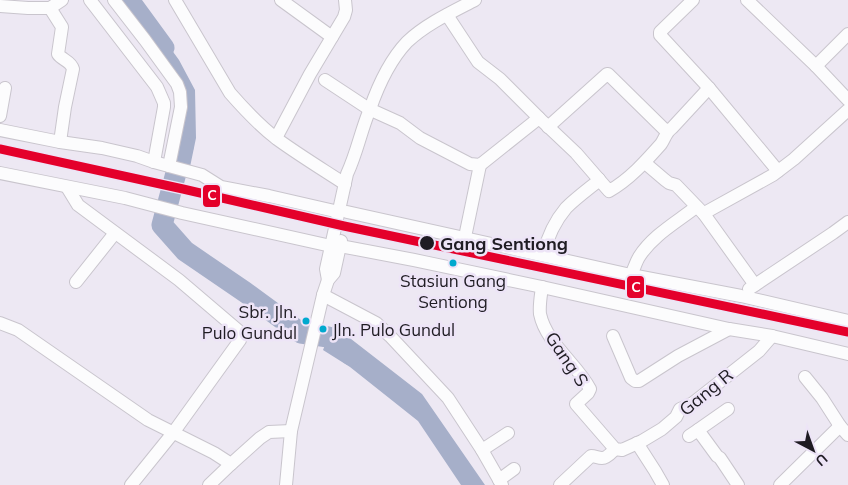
<svg xmlns="http://www.w3.org/2000/svg" width="848" height="485" font-family="Mulish,sans-serif">
<style>
.water{fill:#a6afc9}
.lines{fill:none;stroke-linecap:round;stroke-linejoin:round}
.river{stroke:#a6afc9;stroke-width:21}
.minor-casing{stroke:#c9c5cd;stroke-width:14}
.minor{stroke:#fcfcfd;stroke-width:12}
.rail-1-casing{stroke:#ede4f7;stroke-width:12}
.rail-1{stroke:#e4002b;stroke-width:9}
.stop-dot{fill:#1f1c23;stroke:#ede4f7;stroke-width:2}
.bus-dot{fill:#00a9ce;stroke:#ede4f7;stroke-width:2}
.labels{text-anchor:middle;dominant-baseline:central;stroke-width:5;stroke-linejoin:round;paint-order:stroke}
.bus-label{font-size:17px;fill:#1f1c23;stroke:#ede4f7}
.stop-label{font-size:18px;font-weight:bold;fill:#1f1c23;stroke:#ede4f7;text-anchor:start}
.street-label{font-size:18px;fill:#1f1c23;stroke:#ede4f7}
.line-badge{stroke:#ede4f7;stroke-width:2}
.badge-label{font-size:14px;text-anchor:middle;font-weight:bold;fill:#fff}
</style>
<rect width="100%" height="100%" fill="#ede8f3"/>
<g class="water">
<polygon points="152,23 179,60 195,90 196,138 190,167 174,164 184,111 142,31"/>
<polygon points="333,325 422,394 485,485 461,485 418,421 350,367 323,350"/>
</g>
<g class="lines">
<g class="river">
<polyline points="129,0 164,48"/>
<polyline points="183,147 162,225 185,251 245,292 301,333 328,337 351,355"/>
</g>
<g class="minor-casing">
<g id="minor">
<polyline points="90,0 157,87 164,103 164,107 154,162"/>
<polyline points="114,0 145,40 177,84 180,92 181,107 169,166"/>
<path d="M 175,0 L 230,93 C 244,109 260,126 277,139 C 299,155 322,169 345,184"/>
<polyline points="281,0 332,37"/>
<polyline points="693,0 660,32 660,35 709,88 778,171"/>
<polyline points="747,0 816,66 848,100"/>
<polyline points="0,6 28,8 50,8 62,0"/>
<path d="M 50,8 L 62,27 L 58,54 C 62,60 71,61 73,69 L 65,107 L 60,142"/>
<path d="M 447,15 L 478,62 L 500,79 L 539,118 L 576,153 L 609,191 C 629,180 646,161 661,144 C 665,138 666,132 672,128 L 709,88"/>
<polyline points="816,66 848,34"/>
<polyline points="325,80 369,109 400,123 420,138 470,164 480,165 539,118"/>
<polyline points="0,116 5,88"/>
<polyline points="548,127 607,74 608,74 664,129 668,130"/>
<polyline points="0,130 60,142 102,148 137,156 154,162 202,175 221,187 269,196 317,207 339,212"/>
<polyline points="276,138 310,74 344,17 346,10 345,0"/>
<polyline points="645,163 665,180 669,183 676,185 704,214 755,285"/>
<polyline points="0,173 125,198 182,213 331,246"/>
<polyline points="67,187 78,205 179,280 240,332 241,336 240,340 173,433 131,485"/>
<polyline points="347,212 631,275 741,296 848,321"/>
<polyline points="704,214 708,211 773,175 794,159 848,110"/>
<polyline points="465,237 480,165"/>
<polyline points="340,246 414,260 542,287 729,329 772,336 848,354"/>
<path d="M 543,255 C 547,239 555,221 566,208 C 575,199 587,190 597,182 L 599,179"/>
<path d="M 631,275 C 634,269 636,262 639,257 C 653,235 677,222 696,207"/>
<path d="M 328,280 L 326,269 L 347,174 C 357,153 361,130 370,109 C 378,86 390,60 407,42 C 426,24 452,12 475,0"/>
<polyline points="76,282 115,233"/>
<path d="M 542,287 C 541,295 539,305 540,314 C 546,343 577,364 590,389 L 588,393 L 576,404 L 615,449 L 622,450 L 642,441 L 662,429 L 676,417 L 680,409 L 693,403 L 759,351 L 772,336"/>
<polyline points="749,289 833,233 848,222"/>
<polyline points="323,295 376,323 390,336 448,398 482,450 502,485"/>
<polyline points="0,323 18,330 148,420 214,453 231,464 260,438 269,432 291,431"/>
<polyline points="613,336 631,378 635,381 639,381 678,356 729,329"/>
<polyline points="805,377 822,398 840,426"/>
<polyline points="698,430 728,409"/>
<polyline points="689,436 698,430 717,456 720,458 738,485"/>
<polyline points="637,443 655,471 663,485"/>
<polyline points="482,450 508,433"/>
<polyline points="499,480 514,469"/>
<polyline points="209,485 231,464"/>
<polyline points="286,485 291,431 323,295 328,280 334,273 341,241"/>
<path d="M 560,485 L 591,456 C 595,456 598,458 602,458 C 607,458 612,452 615,449"/>
<polyline points="780,485 840,426 848,435"/>
</g>
</g>
<use href="#minor" class="minor"/>
<g class="rail-1-casing">
<polyline id="rail-1" points="0,149 183,189 344,226 848,332"/>
</g>
<use href="#rail-1" class="rail-1"/>
</g>
<circle class="stop-dot" cx="427" cy="243" r="8"/>
<g class="bus-dot">
<circle cx="453" cy="263" r="4.5"/>
<circle cx="306" cy="321" r="4.5"/>
<circle cx="323" cy="329" r="4.5"/>
</g>
<g class="labels">
<g class="bus-label">
<text x="453" y="280">Stasiun Gang<tspan x="453" dy="21">Sentiong</tspan></text>
<text x="297" y="311" text-anchor="end">Sbr. Jln.<tspan x="297" dy="21">Pulo Gundul</tspan></text>
<text x="332" y="329" text-anchor="start">Jln. Pulo Gundul</text>
</g>
<g class="stop-label">
<text x="440" y="243">Gang Sentiong</text>
</g>
<g class="street-label">
<text transform="translate(567 359) rotate(56)">Gang S</text>
<text transform="translate(706 392) rotate(-39)">Gang R</text>
</g>
</g>
<g class="line-badge">
<rect x="202" y="184" width="19" height="24" rx="5" fill="#e4002b"/>
<rect x="626" y="275" width="19" height="24" rx="5" fill="#e4002b"/>
</g>
<g class="badge-label">
<text x="212" y="200">C</text>
<text x="636" y="292">C</text>
</g>
<g transform="translate(813 450) rotate(139)" stroke="#ede4f7" stroke-width="4" paint-order="stroke">
<path d="M0-4L9 19L0 12L-9 19Z" fill="#1f1c23"/>
<text y="-8" font-size="14" font-weight="bold" text-anchor="middle" fill="#1f1c23">U</text>
</g>
</svg>
